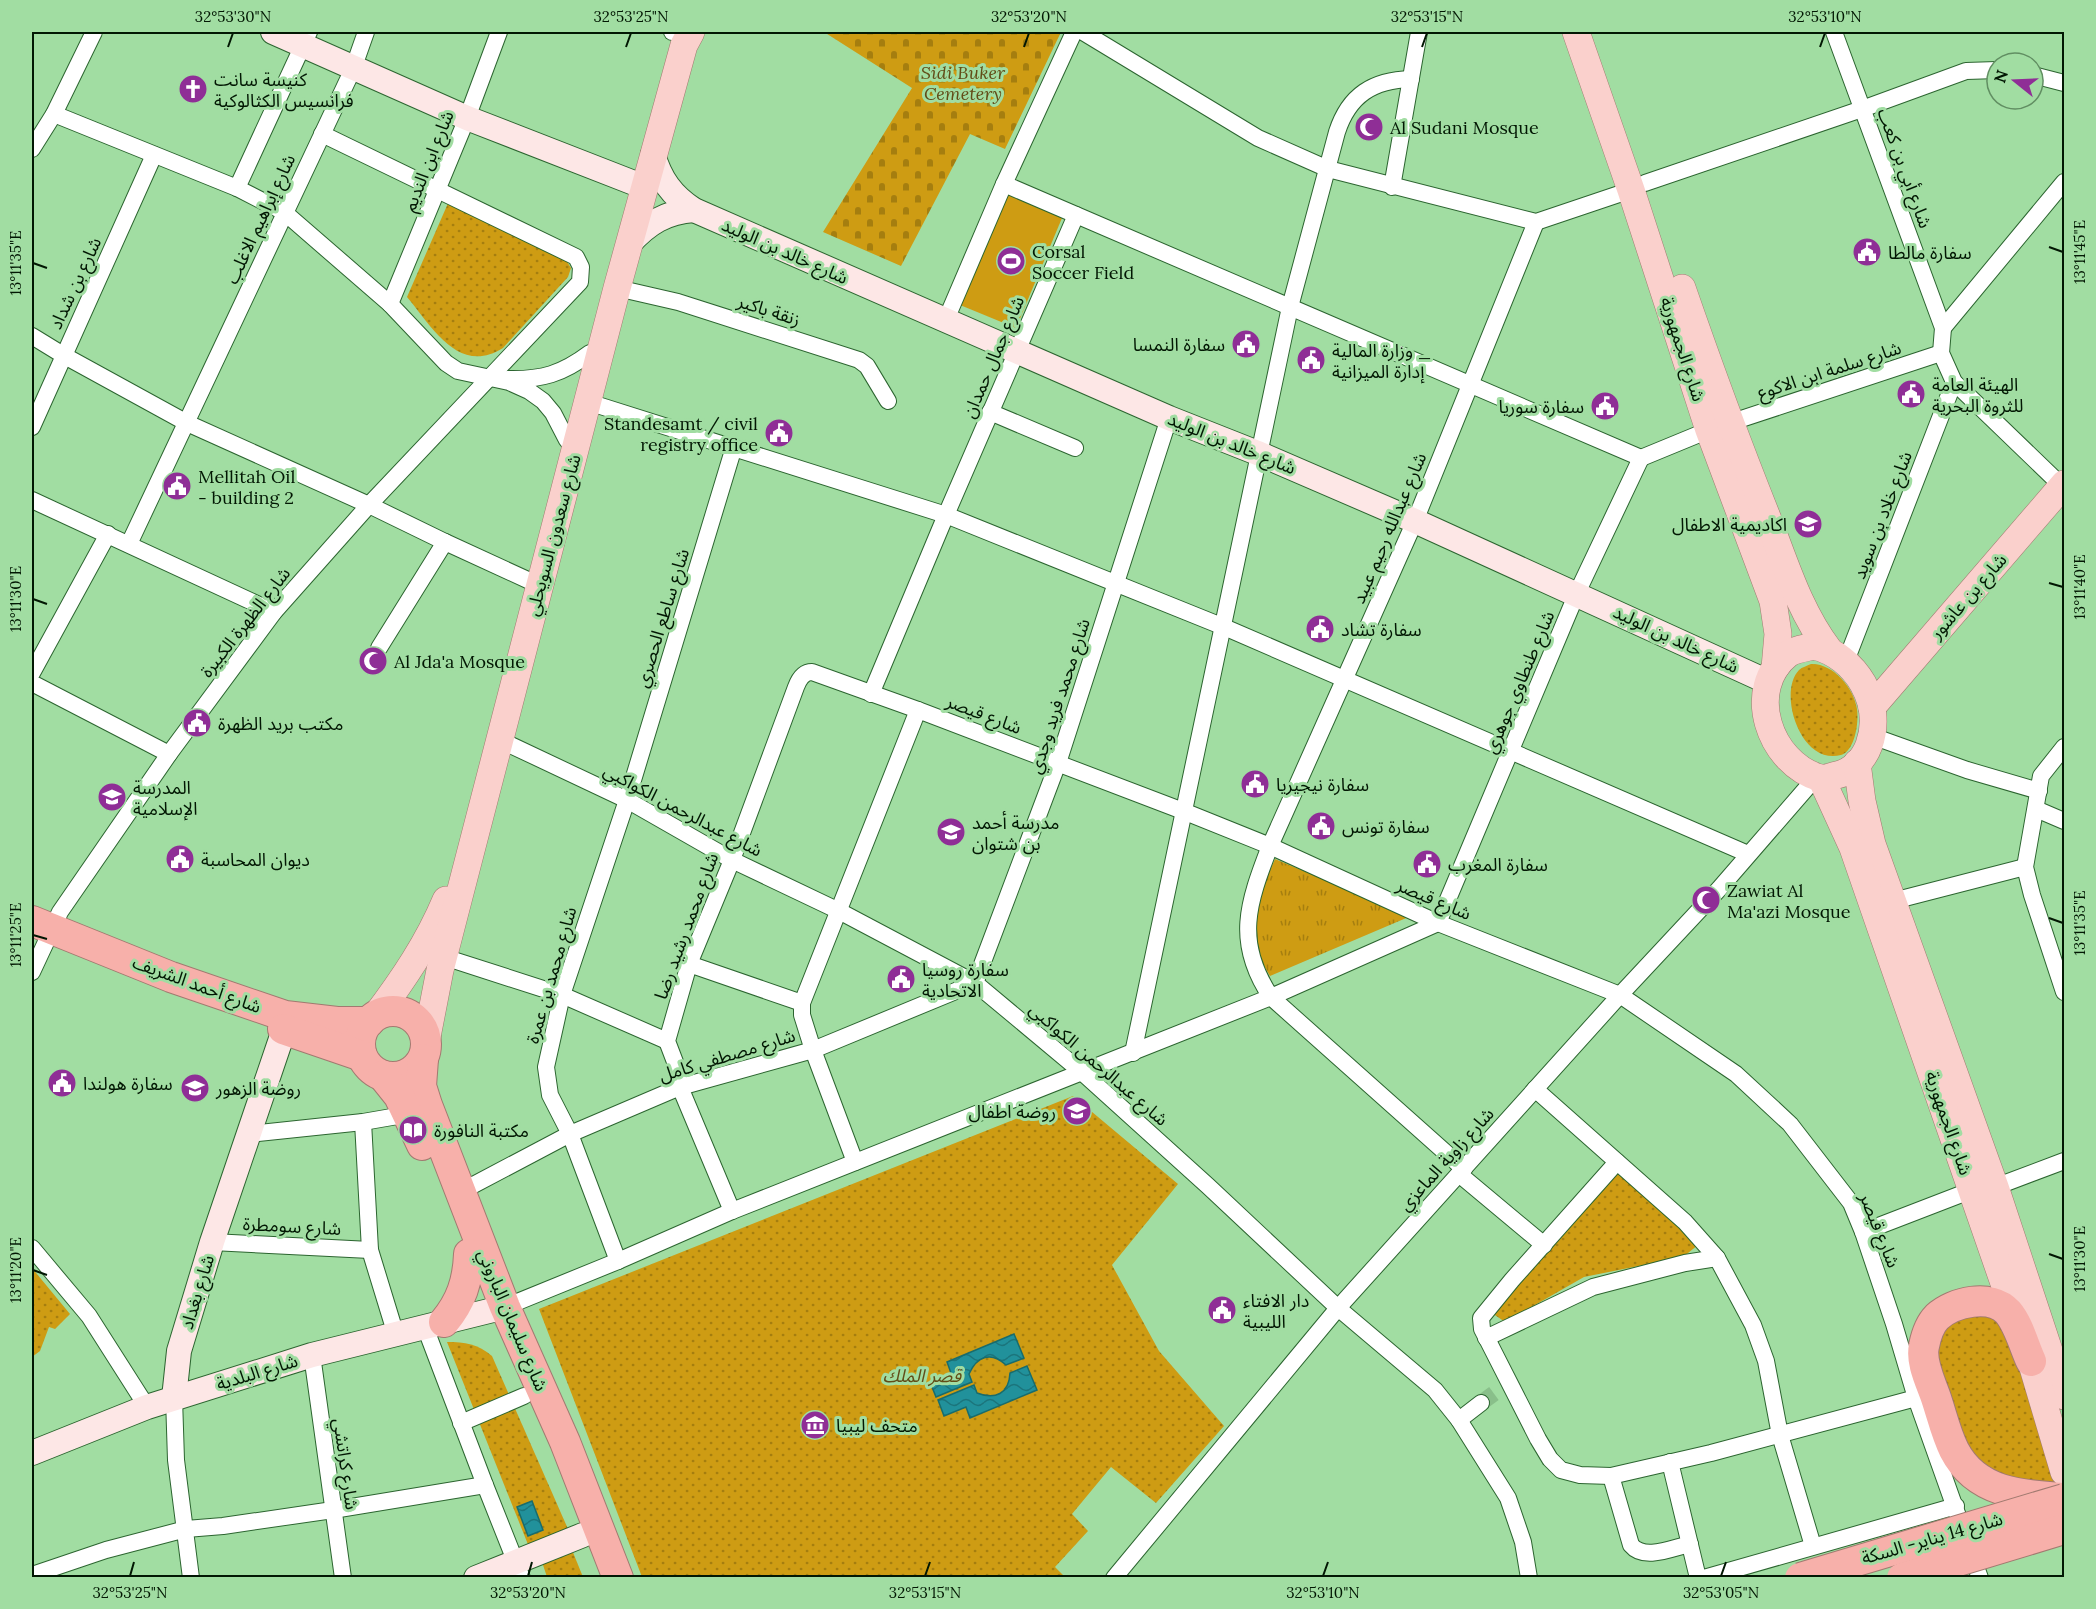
<svg xmlns="http://www.w3.org/2000/svg" width="2096" height="1609" font-family="Lora,'Noto Sans Arabic',serif">
<style>
.grass{fill:url(#grass-dots)}
.cemetery{fill:url(#cemetery-stones)}
.park{fill:url(#park-tufts)}
.pitch{fill:#ce9c13}
.water{fill:url(#water-waves);stroke:#186c6d;stroke-width:1.5}
.lines{fill:none;stroke-linecap:round;stroke-linejoin:round}
.street-tunnel{stroke:#89bf8a;stroke-width:16;stroke-dasharray:16 8;stroke-linecap:butt}
.street-casing{stroke:#2c6530;stroke-width:18}
.secondary-casing{stroke:#2c6530;stroke-width:26}
.primary-casing{stroke:#a17a70;stroke-width:28}
.highway-casing{stroke:#a17a70;stroke-width:32}
.street{stroke:#fff;stroke-width:16}
.secondary{stroke:#fde7e6;stroke-width:24}
.primary{stroke:#fad0cc;stroke-width:27}
.highway{stroke:#f7b0aa;stroke-width:30}
.highway-bridge-casing{stroke:#a17a70;stroke-width:32;stroke-linecap:butt}
.highway-bridge{stroke:#f7b0aa;stroke-width:30}
.ticks{fill:none;stroke:#021703;stroke-width:2}
.labels{text-anchor:middle;dominant-baseline:central;stroke-width:6;stroke-linejoin:round;paint-order:stroke}
.park-label{font-size:18px;font-style:italic;fill:#624c17;stroke:#a1dda2}
.poi-label{font-size:18px;fill:#021703;stroke:#a1dda2;text-anchor:start}
.street-label{font-size:18px;fill:#021703;stroke:#a1dda2}
.neatline{fill:none;stroke:#021703;stroke-width:2}
.ticks-label{font-size:15px;text-anchor:middle;fill:#021703}
</style>
<defs>
<pattern id="grass-dots" width="8" height="8" patternUnits="userSpaceOnUse" patternTransform="scale(1.5)"><rect width="8" height="8" fill="#ce9c13"/><path d="M2 2h.1M6 6h.1" fill="none" stroke="#a57e0f" stroke-width="1.8" stroke-linecap="round"/></pattern>
<pattern id="cemetery-stones" width="16" height="16" patternUnits="userSpaceOnUse" patternTransform="scale(1.5)"><rect width="16" height="16" fill="#ce9c13"/><path d="M2 7V4a2 2 0 0 1 4 0v3zM10 15v-3a2 2 0 0 1 4 0v3z" fill="#a57e0f"/></pattern>
<pattern id="park-tufts" width="24" height="20" patternUnits="userSpaceOnUse" patternTransform="scale(1.5)"><rect width="24" height="20" fill="#ce9c13"/><path d="M3 7l-1-3M5 7V3M7 7l1-3M15 17l-1-3M17 17v-4M19 17l1-3" fill="none" stroke="#a57e0f"/></pattern>
<pattern id="water-waves" width="16" height="10" patternUnits="userSpaceOnUse" patternTransform="scale(1.5)"><rect width="16" height="10" fill="#21919b"/><path d="M0 5q4-4 8 0t8 0" fill="none" stroke="#1b757c"/></pattern>
</defs>
<rect width="100%" height="100%" fill="#a1dda2"/>
<g class="grass">
<path d="M 449,201 L 566,260 L 571,268 L 568,277 L 503,348 C 459,376 432,327 407,297 Z"/>
<path d="M 1811,664 C 1833,663 1854,688 1857,709 C 1859,722 1855,751 1841,755 C 1801,766 1777,693 1799,670 C 1802,667 1807,666 1811,664 Z"/>
<polygon points="1073,1096 1178,1184 1112,1265 1159,1351 1224,1426 1156,1503 1111,1467 1072,1514 1088,1531 1055,1567 1065,1577 642,1577 539,1309"/>
<polygon points="1618,1171 1698,1245 1683,1257 1584,1277 1505,1322 1492,1313"/>
<polygon points="32,1268 70,1314 55,1329 49,1327 40,1351 32,1357"/>
<polygon points="1978,1310 2005,1324 2059,1480 2037,1487 2016,1487 1968,1455 1934,1350 1939,1327"/>
<path d="M 447,1342 C 465,1342 478,1344 492,1356 L 568,1529 L 529,1547 Z"/>
<polygon points="572,1550 583,1577 547,1577 542,1562"/>
</g>
<polygon class="cemetery" points="824,32 1061,32 1005,149 970,134 901,266 823,232 912,88"/>
<polygon class="park" points="1275,859 1411,916 1270,976 1255,951 1255,904"/>
<polygon class="pitch" points="1007,194 1062,218 1016,328 960,305"/>
<g class="water">
<path d="M 1014,1334 L 1024,1358 L 1006,1365 C 991,1351 977,1356 969,1374 L 972,1382 L 936,1397 L 930,1382 L 951,1373 L 947,1362 Z"/>
<path d="M 1027,1366 L 1037,1390 L 970,1418 L 966,1407 L 944,1416 L 938,1400 L 974,1385 L 977,1393 C 995,1400 1009,1394 1010,1373 Z"/>
<polygon points="532,1501 543,1530 528,1536 517,1507"/>
</g>
<g class="lines">
<polyline class="street-tunnel" points="1481,1403 1496,1392"/>
<g class="street-casing">
<g id="street">
<polyline points="672,32 674,32"/>
<polyline points="1083,32 1258,138 1328,169 1536,222 1631,190"/>
<polyline points="1834,32 1943,328 1941,353 1954,382 2064,488"/>
<polyline points="2033,75 2064,83"/>
<polyline points="54,114 237,188 284,212 390,304 446,363 458,371 509,382 529,391 543,401 553,413 567,440"/>
<polyline points="32,149 54,114 94,32"/>
<polyline points="1645,183 1862,109 1966,71 1997,70"/>
<polyline points="1004,184 1641,458"/>
<polyline points="1392,187 1419,32"/>
<polyline points="237,188 309,32"/>
<polyline points="617,288 678,302 859,360 867,366 888,401"/>
<polyline points="390,304 467,118 499,32"/>
<polyline points="945,322 1004,184 1074,32"/>
<polyline points="1943,328 2064,182"/>
<polyline points="32,336 63,355 187,423 369,505 445,542 532,582"/>
<path d="M 507,379 C 542,380 562,374 590,353"/>
<polyline points="588,402 946,515 1224,627 1748,854"/>
<polyline points="990,412 1075,448"/>
<polyline points="1729,423 1941,353"/>
<polyline points="32,427 154,155"/>
<polyline points="1641,458 1709,430"/>
<polyline points="32,500 274,612"/>
<polyline points="129,544 353,69 366,32"/>
<polyline points="379,648 445,542"/>
<polyline points="1846,661 1954,382"/>
<polyline points="32,673 108,534"/>
<polyline points="32,683 169,754"/>
<polyline points="871,694 946,515 1076,215"/>
<polyline points="1872,736 1967,770 2039,791"/>
<polyline points="500,740 627,800 732,860 839,911 975,983 1083,1073 1208,1186 1338,1308 1435,1390 1459,1420 1508,1498 1523,1542 1529,1578"/>
<polyline points="2064,747 2041,776 2025,867 2032,895 2064,992"/>
<polyline points="2036,809 2064,821"/>
<polyline points="1893,901 2025,867"/>
<polyline points="444,957 562,995 667,1041"/>
<polyline points="689,964 802,1003"/>
<polyline points="32,972 60,912 169,754 274,612 369,505 580,282 581,267 576,257 322,134"/>
<path d="M 1133,1053 L 1290,307 L 1337,132 C 1349,95 1373,80 1411,79"/>
<polyline points="1535,1089 1685,1222 1717,1258 1753,1325 1766,1361 1780,1435 1813,1546"/>
<polyline points="363,1122 370,1250 396,1335"/>
<polyline points="249,1134 363,1122 409,1114"/>
<polyline points="855,1162 813,1050 802,1015 802,1003 918,710"/>
<polyline points="1617,1162 1512,1280 1481,1318 1482,1329 1538,1439 1550,1459 1561,1470 1580,1475 1611,1476 1711,1453 1916,1398"/>
<path d="M 1464,1169 L 1271,997 C 1234,942 1248,903 1270,846 L 1415,521 L 1536,222"/>
<polyline points="1459,1174 1544,1245"/>
<polyline points="1995,1187 2064,1161"/>
<polyline points="462,1191 570,1134 680,1087 813,1050 975,983 1058,763 1169,418"/>
<path d="M 732,1211 L 680,1087 L 675,1062 L 667,1041 L 689,964 L 732,860 L 796,687 C 799,679 803,672 812,672 L 918,710 L 1183,811 L 1270,846 L 1438,923 L 1620,995 L 1736,1074 L 1790,1124 L 1851,1203 L 1863,1232 L 1894,1324 L 1916,1398 L 1980,1578"/>
<polyline points="1863,1232 1972,1190"/>
<polyline points="212,1242 370,1250"/>
<polyline points="32,1248 89,1316 147,1407"/>
<polyline points="618,1261 570,1134 550,1095 546,1067 562,995 627,800 734,447"/>
<polyline points="505,1307 618,1261 732,1211 1271,997 1438,923 1577,593 1641,458"/>
<polyline points="425,1327 485,1485 522,1578"/>
<polyline points="1486,1338 1593,1287 1685,1263 1717,1258"/>
<polyline points="312,1355 343,1578"/>
<polyline points="174,1398 176,1460 191,1578"/>
<polyline points="1459,1420 1481,1403"/>
<polyline points="461,1423 524,1396"/>
<polyline points="1670,1462 1698,1578"/>
<path d="M 1611,1476 L 1631,1545 C 1644,1561 1672,1548 1690,1544"/>
<polyline points="32,1575 106,1550 186,1529 223,1526 333,1510 485,1485"/>
<polyline points="1114,1578 1338,1308 1620,995 1719,889 1817,776"/>
<polyline points="1704,1578 1956,1506"/>
</g>
</g>
<g class="secondary-casing">
<g id="secondary">
<polyline points="273,32 467,118 634,183"/>
<path d="M 653,154 C 660,179 672,196 694,210 L 1169,418 L 1260,454 L 1415,521 L 1768,682"/>
<path d="M 629,244 C 648,223 666,212 694,210"/>
<polyline points="174,1398 179,1351 212,1242 284,1030 285,1016"/>
<polyline points="32,1453 147,1407 312,1355 505,1307"/>
<polyline points="476,1578 583,1535"/>
</g>
</g>
<g class="primary-casing">
<g id="primary">
<polyline points="1576,32 1631,190 1709,430 1773,601 1778,634 1775,668"/>
<path d="M 1682,288 C 1709,366 1738,445 1769,522 C 1786,566 1800,612 1829,650"/>
<path d="M 1814,646 C 1856,656 1884,703 1869,745 C 1864,759 1852,772 1837,775 C 1832,776 1825,779 1820,778 C 1769,763 1744,689 1788,654 C 1795,649 1806,648 1814,646 Z"/>
<polyline points="1872,707 2064,484"/>
<polyline points="1857,763 1862,801 1872,844 1995,1187 2064,1396"/>
<polyline points="1821,778 1853,848 2031,1361 2064,1472"/>
<path d="M 375,1017 C 403,980 428,943 446,900"/>
<polyline points="426,1042 440,970 617,288 684,45 691,32"/>
</g>
</g>
<g class="highway-casing">
<g id="highway">
<polyline points="32,921 171,977 285,1016 337,1022 369,1022"/>
<circle cx="393" cy="1044" r="33"/>
<polyline points="283,1029 362,1056"/>
<polyline points="423,1059 421,1086 427,1105 505,1307 565,1442 618,1578"/>
<polyline points="383,1076 399,1096 422,1145"/>
<path d="M 444,1322 C 461,1302 468,1281 469,1254"/>
<path d="M 2031,1361 C 2024,1346 2019,1325 2008,1312 C 1991,1293 1953,1302 1937,1317 C 1930,1324 1926,1336 1924,1346 C 1920,1362 1931,1383 1936,1398 C 1942,1416 1946,1434 1954,1450 C 1976,1493 2022,1496 2064,1498"/>
</g>
</g>
<use href="#street" class="street"/>
<use href="#secondary" class="secondary"/>
<use href="#primary" class="primary"/>
<use href="#highway" class="highway"/>
<g class="highway-bridge-casing">
<g id="highway-bridge">
<polyline points="1800,1578 2064,1499"/>
<polyline points="1902,1578 2064,1529"/>
</g>
</g>
<use href="#highway-bridge" class="highway-bridge"/>
</g>
<path class="ticks" d="M 228,47 L 233,33M 626,47 L 631,33M 1024,47 L 1029,33M 1422,47 L 1427,33M 1820,47 L 1825,33M 2049,247 L 2063,252M 33,263 L 47,268M 2049,583 L 2063,587M 33,599 L 47,604M 2049,918 L 2063,923M 33,935 L 47,939M 2049,1254 L 2063,1259M 33,1270 L 47,1275M 130,1576 L 134,1562M 528,1576 L 532,1562M 925,1576 L 930,1562M 1323,1576 L 1328,1562M 1721,1576 L 1726,1562"/>
<defs>
<g id="church-disc" transform="scale(1.5)"><circle r="9.5" fill="#8f2e96" stroke="#a1dda2"/><path d="M-1.2-6h2.4v3.5h3.3v2.4h-3.3V6h-2.4V-.1h-3.3v-2.4h3.3Z" fill="#fff"/></g>
<g id="mosque-disc" transform="scale(1.5)"><circle r="9.5" fill="#8f2e96" stroke="#a1dda2"/><path d="M3.5-4.9A6 6 0 1 0 3.5 4.9A5 5 0 1 1 3.5-4.9Z" fill="#fff"/></g>
<g id="civic-disc" transform="scale(1.5)"><circle r="9.5" fill="#8f2e96" stroke="#a1dda2"/><path d="M-.6-6.5H3V-4.5H.6V-3L4-1V1h2V6H-6V1h2V-1L-.6-3ZM-1.2 2.5V6h2.4V2.5Z" fill="#fff"/></g>
<g id="stadium-disc" transform="scale(1.5)"><circle r="9.5" fill="#8f2e96" stroke="#a1dda2"/><path d="M0-5a6.5 5 0 1 0 0 10a6.5 5 0 1 0 0-10ZM-3.5-1.8h7v3.6h-7Z" fill="#fff"/></g>
<g id="school-disc" transform="scale(1.5)"><circle r="9.5" fill="#8f2e96" stroke="#a1dda2"/><path d="M0-5L7-2L0 1L-7-2ZM-4 1L0 2.5L4 1V4Q0 6-4 4Z" fill="#fff"/></g>
<g id="library-disc" transform="scale(1.5)"><circle r="9.5" fill="#8f2e96" stroke="#a1dda2"/><path d="M-6-4Q-3-5.5-.7-3.5V5Q-3 3-6 4ZM6-4Q3-5.5 .7-3.5V5Q3 3 6 4Z" fill="#fff"/></g>
<g id="museum-disc" transform="scale(1.5)"><circle r="9.5" fill="#8f2e96" stroke="#a1dda2"/><path d="M0-6L6-3V-2H-6V-3ZM-5-1h2V3h-2ZM-1-1h2V3h-2ZM3-1h2V3H3ZM-6 4H6V6H-6Z" fill="#fff"/></g>
</defs>
<g fill-rule="evenodd">
<use href="#church-disc" x="193" y="89"/>
<use href="#mosque-disc" x="1369" y="127"/>
<use href="#civic-disc" x="1867" y="252"/>
<use href="#stadium-disc" x="1011" y="261"/>
<use href="#civic-disc" x="1246" y="344"/>
<use href="#civic-disc" x="1311" y="360"/>
<use href="#civic-disc" x="1911" y="394"/>
<use href="#civic-disc" x="1605" y="406"/>
<use href="#civic-disc" x="779" y="433"/>
<use href="#civic-disc" x="177" y="486"/>
<use href="#school-disc" x="1808" y="524"/>
<use href="#civic-disc" x="1320" y="629"/>
<use href="#mosque-disc" x="373" y="661"/>
<use href="#civic-disc" x="197" y="723"/>
<use href="#civic-disc" x="1255" y="784"/>
<use href="#school-disc" x="112" y="797"/>
<use href="#civic-disc" x="1321" y="826"/>
<use href="#school-disc" x="951" y="832"/>
<use href="#civic-disc" x="180" y="859"/>
<use href="#civic-disc" x="1427" y="864"/>
<use href="#mosque-disc" x="1706" y="900"/>
<use href="#civic-disc" x="901" y="979"/>
<use href="#civic-disc" x="62" y="1083"/>
<use href="#school-disc" x="195" y="1088"/>
<use href="#school-disc" x="1077" y="1111"/>
<use href="#library-disc" x="413" y="1130"/>
<use href="#civic-disc" x="1222" y="1310"/>
<use href="#museum-disc" x="815" y="1425"/>
</g>
<g class="labels">
<g class="park-label">
<text x="963" y="72">Sidi Buker<tspan x="963" dy="21">Cemetery</tspan></text>
<text x="922" y="1375">قصر الملك</text>
</g>
<g class="poi-label">
<text x="214" y="79">كنيسة سانت<tspan x="214" dy="21">فرانسيس الكثالوكية</tspan></text>
<text x="1390" y="127">Al Sudani Mosque</text>
<text x="1032" y="251">Corsal<tspan x="1032" dy="21">Soccer Field</tspan></text>
<text x="1888" y="252">سفارة مالطا</text>
<text x="1225" y="344" text-anchor="end">سفارة النمسا</text>
<text x="1332" y="350">وزارة المالية _<tspan x="1332" dy="21">إدارة الميزانية</tspan></text>
<text x="1932" y="384">الهيئة العامة<tspan x="1932" dy="21">للثروة البحرية</tspan></text>
<text x="1584" y="406" text-anchor="end">سفارة سوريا</text>
<text x="758" y="423" text-anchor="end">Standesamt / civil<tspan x="758" dy="21">registry office</tspan></text>
<text x="198" y="476">Mellitah Oil<tspan x="198" dy="21">- building 2</tspan></text>
<text x="1787" y="524" text-anchor="end">اكاديمية الاطفال</text>
<text x="1341" y="629">سفارة تشاد</text>
<text x="394" y="661">Al Jda'a Mosque</text>
<text x="218" y="723">مكتب بريد الظهرة</text>
<text x="1276" y="784">سفارة نيجيريا</text>
<text x="133" y="787">المدرسة<tspan x="133" dy="21">الإسلامية</tspan></text>
<text x="972" y="822">مدرسة أحمد<tspan x="972" dy="21">بن شتوان</tspan></text>
<text x="1342" y="826">سفارة تونس</text>
<text x="201" y="859">ديوان المحاسبة</text>
<text x="1448" y="864">سفارة المغرب</text>
<text x="1727" y="890">Zawiat Al<tspan x="1727" dy="21">Ma'azi Mosque</tspan></text>
<text x="922" y="969">سفارة روسيا<tspan x="922" dy="21">الاتحادية</tspan></text>
<text x="83" y="1083">سفارة هولندا</text>
<text x="216" y="1088">روضة الزهور</text>
<text x="1056" y="1111" text-anchor="end">روضة اطفال</text>
<text x="434" y="1130">مكتبة النافورة</text>
<text x="1243" y="1300">دار اﻻفتاء<tspan x="1243" dy="21">الليبية</tspan></text>
<text x="836" y="1425">متحف ليبيا</text>
</g>
<g class="street-label">
<text transform="translate(428 161) rotate(-68)">شارع ابن النديم</text>
<text transform="translate(1905 168) rotate(70)">شارع أبي بن كعب</text>
<text transform="translate(260 219) rotate(-65)">شارع إبراهيم الاغلب</text>
<text transform="translate(785 251) rotate(24)">شارع خالد بن الوليد</text>
<text transform="translate(75 283) rotate(-65)">شارع بن شداد</text>
<text transform="translate(769 310) rotate(18)">زنقة باكير</text>
<text transform="translate(1683 349) rotate(72)">شارع الجمهورية</text>
<text transform="translate(993 357) rotate(-67)">شارع جمال حمدان</text>
<text transform="translate(1829 370) rotate(-18)">شارع سلمة ابن الاكوع</text>
<text transform="translate(1232 443) rotate(22)">شارع خالد بن الوليد</text>
<text transform="translate(1882 515) rotate(-69)">شارع خلاد بن سويد</text>
<text transform="translate(1389 528) rotate(-67)">شارع عبدالله رحيم عبيد</text>
<text transform="translate(553 535) rotate(-75)">شارع سعدون السويحلي</text>
<text transform="translate(1968 596) rotate(-49)">شارع بن عاشور</text>
<text transform="translate(662 618) rotate(-73)">شارع ساطع الحصري</text>
<text transform="translate(245 622) rotate(-52)">شارع الظهرة الكبيرة</text>
<text transform="translate(1676 639) rotate(25)">شارع خالد بن الوليد</text>
<text transform="translate(1519 682) rotate(-67)">شارع طنطاوي جوهري</text>
<text transform="translate(1059 696) rotate(-72)">شارع محمد فريد وجدي</text>
<text transform="translate(984 714) rotate(21)">شارع قيصر</text>
<text transform="translate(683 810) rotate(28)">شارع عبدالرحمن الكواكبي</text>
<text transform="translate(1434 899) rotate(23)">شارع قيصر</text>
<text transform="translate(686 926) rotate(-70)">شارع محمد رشيد رضا</text>
<text transform="translate(551 975) rotate(-74)">شارع محمد بن عمرة</text>
<text transform="translate(197 984) rotate(20)">شارع أحمد الشريف</text>
<text transform="translate(727 1055) rotate(-17)">شارع مصطفي كامل</text>
<text transform="translate(1099 1064) rotate(41)">شارع عبدالرحمن الكواكبي</text>
<text transform="translate(1949 1123) rotate(71)">شارع الجمهورية</text>
<text transform="translate(1446 1159) rotate(-48)">شارع زاوية الماعزي</text>
<text transform="translate(292 1226) rotate(3)">شارع سومطرة</text>
<text transform="translate(1880 1230) rotate(68)">شارع قيصر</text>
<text transform="translate(197 1292) rotate(-73)">شارع بغداد</text>
<text transform="translate(513 1320) rotate(67)">شارع سليمان الباروني</text>
<text transform="translate(257 1372) rotate(-17)">شارع البلدية</text>
<text transform="translate(346 1464) rotate(82)">شارع كراتشي</text>
<text transform="translate(1932 1538) rotate(-16)">شارع 14 يناير- السكة</text>
</g>
</g>
<rect width="2096" height="1609" fill="none" stroke="#a1dda2" stroke-width="66"/>
<g transform="translate(2015 81) rotate(288)"><circle r="28" fill="#a1dda2" stroke="#618e62" stroke-width="1.5"/>
<path d="M0-4.5L10 22L0 15L-10 22Z" fill="#8f2e96"/>
<text y="-9" font-size="16" font-weight="bold" text-anchor="middle" fill="#021703">N</text>
</g>
<rect x="33" y="33" width="2030" height="1543" class="neatline"/>
<g class="ticks-label">
<text x="233" y="22">32°53'30"N</text>
<text x="631" y="22">32°53'25"N</text>
<text x="1029" y="22">32°53'20"N</text>
<text x="1427" y="22">32°53'15"N</text>
<text x="1825" y="22">32°53'10"N</text>
<text transform="translate(2080 252) rotate(-90)" y="5">13°11'45"E</text>
<text transform="translate(16 263) rotate(-90)" y="5">13°11'35"E</text>
<text transform="translate(2080 587) rotate(-90)" y="5">13°11'40"E</text>
<text transform="translate(16 599) rotate(-90)" y="5">13°11'30"E</text>
<text transform="translate(2080 923) rotate(-90)" y="5">13°11'35"E</text>
<text transform="translate(16 935) rotate(-90)" y="5">13°11'25"E</text>
<text transform="translate(2080 1259) rotate(-90)" y="5">13°11'30"E</text>
<text transform="translate(16 1270) rotate(-90)" y="5">13°11'20"E</text>
<text x="130" y="1598">32°53'25"N</text>
<text x="528" y="1598">32°53'20"N</text>
<text x="925" y="1598">32°53'15"N</text>
<text x="1323" y="1598">32°53'10"N</text>
<text x="1721" y="1598">32°53'05"N</text>
</g>
</svg>
